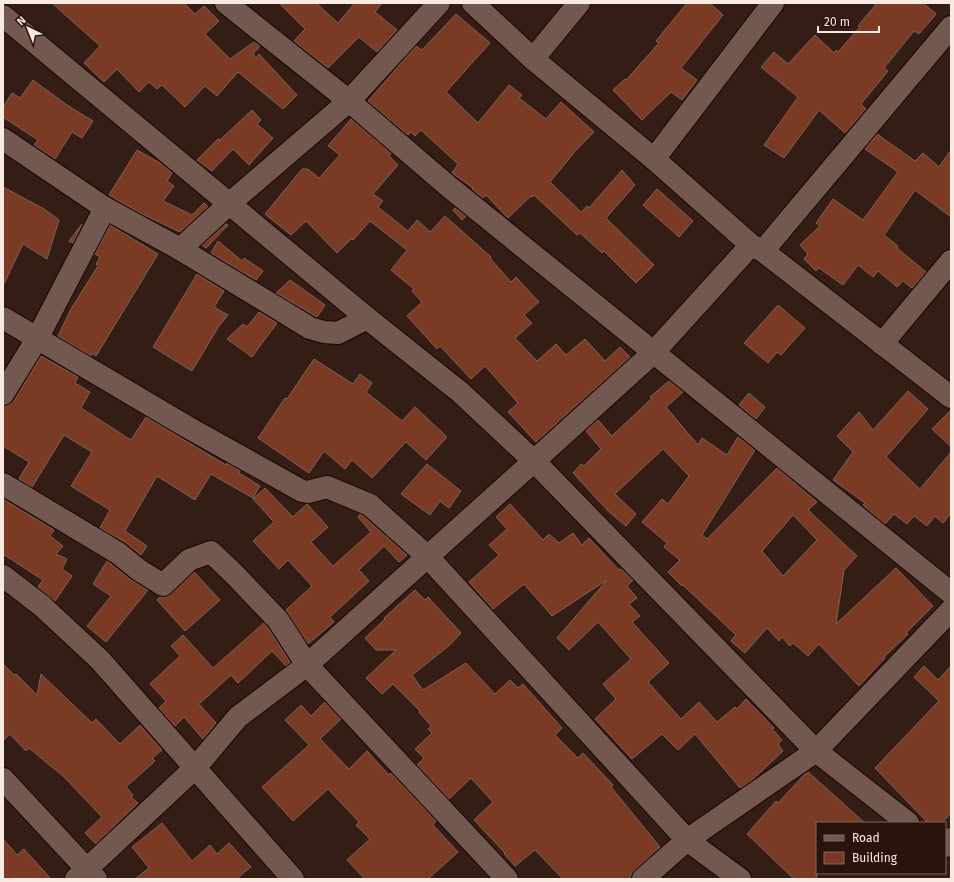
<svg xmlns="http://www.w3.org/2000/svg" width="954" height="882" font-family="'Fira Sans',sans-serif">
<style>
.building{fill:#7b3a24;stroke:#7d6259;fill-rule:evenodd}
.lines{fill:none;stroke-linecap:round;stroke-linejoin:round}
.minor-casing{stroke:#1a0602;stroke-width:24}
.minor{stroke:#72584e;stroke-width:22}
</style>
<rect width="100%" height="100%" fill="#331d14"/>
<g class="building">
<polygon points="52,3 184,3 195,14 204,6 219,21 205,34 230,59 254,42 260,46 253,54 256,58 259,54 297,95 283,109 238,72 217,96 205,86 185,107 162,85 157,89 149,82 139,92 117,69 104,82 84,63 100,46"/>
<polygon points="279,3 316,3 338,23 355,3 382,3 375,12 397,30 377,52 359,37 328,68 294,41 305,29"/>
<polygon points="687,3 710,3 723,15 681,68 697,80 682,100 671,92 642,120 613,90 625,79 626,80 659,43 656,41"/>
<polygon points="877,3 923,3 936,14 919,34 914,31 884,68 888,71 861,104 866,109 845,133 819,110 784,158 764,145 798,97 761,67 774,52 788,64 815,35 834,53 836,50 838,52 860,27 858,26"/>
<polygon points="456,14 490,43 446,92 478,123 509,85 522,95 519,98 546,119 561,102 594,132 577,149 550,182 581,212 587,206 589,208 622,170 635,185 606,218 654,265 636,283 604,251 602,253 580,233 577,235 534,195 532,197 531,196 508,218 486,195 483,198 472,189 473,188 452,173 458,164 421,130 415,136 411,132 408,135 368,101 416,46 422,50"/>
<polygon points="33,80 67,105 93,121 82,138 72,132 55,159 34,145 38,140 3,117 3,107 12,93 20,98"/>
<polygon points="252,110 261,120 257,124 273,138 249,165 233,149 212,171 197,160 218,139 220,140"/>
<polygon points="351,119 391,153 389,156 398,165 373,194 383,201 378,207 408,231 417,220 430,232 445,216 491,257 490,258 511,282 516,277 539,302 524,315 532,323 515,338 537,361 556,344 566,355 585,339 605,361 620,347 630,357 536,442 508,412 518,403 485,366 471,379 440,346 437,349 407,316 422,302 412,291 414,289 391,270 407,250 370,221 353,240 351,239 337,253 306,221 291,235 265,214 302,169 308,169 319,178 340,155 328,146"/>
<polygon points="877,134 915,161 923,153 939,167 951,150 951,217 915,190 884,235 898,246 897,248 926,272 912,288 903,281 897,287 878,271 873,277 858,265 843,285 819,268 816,271 804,259 808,254 800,245 820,226 816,223 833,199 863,220 898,172 865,149"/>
<polygon points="137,150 160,163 172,173 167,181 174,186 163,201 192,215 204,203 208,207 180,232 138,212 109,195"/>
<polygon points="3,187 44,209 59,220 47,259 23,244 3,286"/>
<polygon points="657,189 693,221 679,237 643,205"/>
<polygon points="455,208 466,216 462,220 453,210"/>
<polygon points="82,224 73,243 69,241"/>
<polygon points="226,224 228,225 206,248 202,245"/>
<polygon points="110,225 158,254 96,356 92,353 91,356 58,336 71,309 98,266 96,264 100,257 95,254"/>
<polygon points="218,241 242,261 244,258 263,271 256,280 211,253"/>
<polygon points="197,274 224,291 214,307 228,315 219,326 192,371 153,347"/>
<polygon points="290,280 325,305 317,317 276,293"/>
<polygon points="778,305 805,328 781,355 777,352 768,363 744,343"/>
<polygon points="259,312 277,323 252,357 227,339 243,324 247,327"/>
<polygon points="41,356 78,377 75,383 90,392 81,408 131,440 146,417 226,465 227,463 240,471 239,473 260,486 253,498 211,474 195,500 157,476 125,531 147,546 141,555 125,542 100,528 110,510 71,486 92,452 64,435 32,487 19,479 29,462 3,446 3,406 9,405 14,401"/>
<polygon points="314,359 353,384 360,374 372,383 366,392 402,421 415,407 447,437 426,460 406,442 372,478 352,460 345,469 324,451 309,473 258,438 285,398 287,399"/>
<path d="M 669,381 L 683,392 L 666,407 L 698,445 L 702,438 L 727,455 L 738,437 L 755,450 L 702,535 L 707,539 L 777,468 L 817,502 L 808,510 L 857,556 L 844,570 L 836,624 L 896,568 L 933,606 L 906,633 L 908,634 L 884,657 L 885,658 L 859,686 L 819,644 L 808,656 L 793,643 L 790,646 L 782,637 L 779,641 L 767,628 L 745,653 L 731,641 L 736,635 L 683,585 L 682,586 L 668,572 L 680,560 L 664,547 L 667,543 L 642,522 L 662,499 L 668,504 L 689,476 L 663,449 L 615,494 L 636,514 L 626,526 L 609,512 L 573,473 L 581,464 L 584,466 L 601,449 L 586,431 L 598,420 L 612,436 L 652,398 L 650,397 ZM 793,515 L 817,540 L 783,576 L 762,551 Z"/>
<polygon points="908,391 928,409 886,457 920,489 951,452 951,513 943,523 935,516 927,526 914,516 907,524 894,514 885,524 863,505 865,503 833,480 853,452 837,436 859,412 873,430"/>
<polygon points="749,393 765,407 756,419 739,405"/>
<polygon points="951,410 951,447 932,429"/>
<polygon points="427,464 461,491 449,508 440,501 430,515 401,494"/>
<polygon points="265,488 293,517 307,504 328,527 311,542 333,566 371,532 358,517 360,514 363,516 407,555 399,562 384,546 359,570 369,581 330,617 334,622 308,644 286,610 312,586 288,560 279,569 253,541 274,522 253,499"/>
<polygon points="3,499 54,530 50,536 63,546 56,554 67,559 62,569 72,576 55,601 38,587 43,580 3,554"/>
<polygon points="510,504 543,540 549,534 559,543 573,533 582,545 589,538 619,570 621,569 633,580 627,586 637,598 629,604 640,616 632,622 669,663 648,682 681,719 699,702 717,722 735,707 737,709 746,699 774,728 772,729 782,740 778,744 783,751 751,781 740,788 695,734 678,750 662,734 632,759 595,719 616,699 603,684 631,659 598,622 569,650 557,638 607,580 552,616 524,584 493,609 469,582 499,555 489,545 507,529 496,517"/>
<polygon points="107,561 131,580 148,590 106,642 87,626 111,596 93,584"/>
<polygon points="194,572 220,600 185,631 157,600 160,597 167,597 171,594"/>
<polygon points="415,590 425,600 428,597 461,633 450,645 412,675 423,690 466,663 495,694 510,680 518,688 523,684 562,728 555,735 578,758 583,753 613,785 611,787 660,847 635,870 631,875 631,879 563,879 535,850 515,866 504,854 505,853 474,820 493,802 471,778 449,799 417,765 424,758 415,749 432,733 428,729 431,726 419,712 420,711 393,684 382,694 366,678 396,650 376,650 365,638 385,619 384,618"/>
<polygon points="264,623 268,628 290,662 286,666 272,651 238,683 231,675 199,704 216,723 203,739 184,717 175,726 159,708 166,701 150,684 180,656 171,646 183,635 213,668"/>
<polygon points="3,664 14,675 16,674 37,695 41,674 92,723 96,719 120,744 140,725 162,750 152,758 155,761 126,787 133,795 131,797 138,803 96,844 85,833 102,817 64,777 29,748 26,751 10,734 3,741"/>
<polygon points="924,666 938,680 951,666 951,813 942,823 928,823 875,768 939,701 914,677"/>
<polygon points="325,702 341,719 320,739 349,769 367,751 389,775 391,773 436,821 433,825 458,852 428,879 365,879 347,860 370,839 356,825 359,822 328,789 293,821 262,787 309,745 285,720 301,705 311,716"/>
<polygon points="808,772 865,823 817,823 817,879 794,879 747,834 776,801 778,803 804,775"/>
<polygon points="162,823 192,861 210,845 217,854 229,843 251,867 236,879 135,879 149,868 132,847"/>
<polygon points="3,839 17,855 24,849 51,879 3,879"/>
</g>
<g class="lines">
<g class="minor-casing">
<g id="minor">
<polyline points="226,3 349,101 448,186 951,593"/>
<polyline points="473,3 533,59 654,159 751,245 763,251 951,397"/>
<polyline points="3,16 367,318 460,392 534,461 816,751 908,823"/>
<polyline points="533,59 579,3"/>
<polyline points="3,139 105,208 180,249 310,328 324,332 338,333 367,318"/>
<polyline points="654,159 773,3"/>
<polyline points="180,249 229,204 349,101 439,3"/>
<polyline points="763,251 951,27"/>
<polyline points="3,318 189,428 302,491 308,492 327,487 370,505 428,557 687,840 740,879"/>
<polyline points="882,344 951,261"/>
<polyline points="3,394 37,339 105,208"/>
<polyline points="3,484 118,553 139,570 163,585 189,560 211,552 234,574 278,620 307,665 507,879"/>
<polyline points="3,576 42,606 100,660 293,879"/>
<polyline points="3,779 96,879"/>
<polyline points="945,846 951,839"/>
<polyline points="76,879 195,768 238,717 307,665 534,461 653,353 751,245"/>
<polyline points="643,879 687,840 816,751 951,610"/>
</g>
</g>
<use href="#minor" class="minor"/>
</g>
<rect width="954" height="882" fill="none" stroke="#faeae4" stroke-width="8"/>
<rect x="816" y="822" width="130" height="52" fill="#29130b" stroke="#7d6962"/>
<rect x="824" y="835" width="20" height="6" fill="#72584e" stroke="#7d6962"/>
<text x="852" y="842" font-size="12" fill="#faeae4">Road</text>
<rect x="824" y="852" width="20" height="12" fill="#7b3a24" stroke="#7d6962"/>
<text x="852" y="862" font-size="12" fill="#faeae4">Building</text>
<g transform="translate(28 28) rotate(317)" stroke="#29130b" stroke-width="3" paint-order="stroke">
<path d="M0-3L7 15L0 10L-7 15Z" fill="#faeae4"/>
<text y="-6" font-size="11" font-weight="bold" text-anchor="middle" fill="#faeae4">N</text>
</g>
<path d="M818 26v6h61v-6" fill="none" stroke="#faeae4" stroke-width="2"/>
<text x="824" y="26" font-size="12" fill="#faeae4" stroke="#29130b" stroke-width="3" paint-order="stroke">20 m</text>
</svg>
